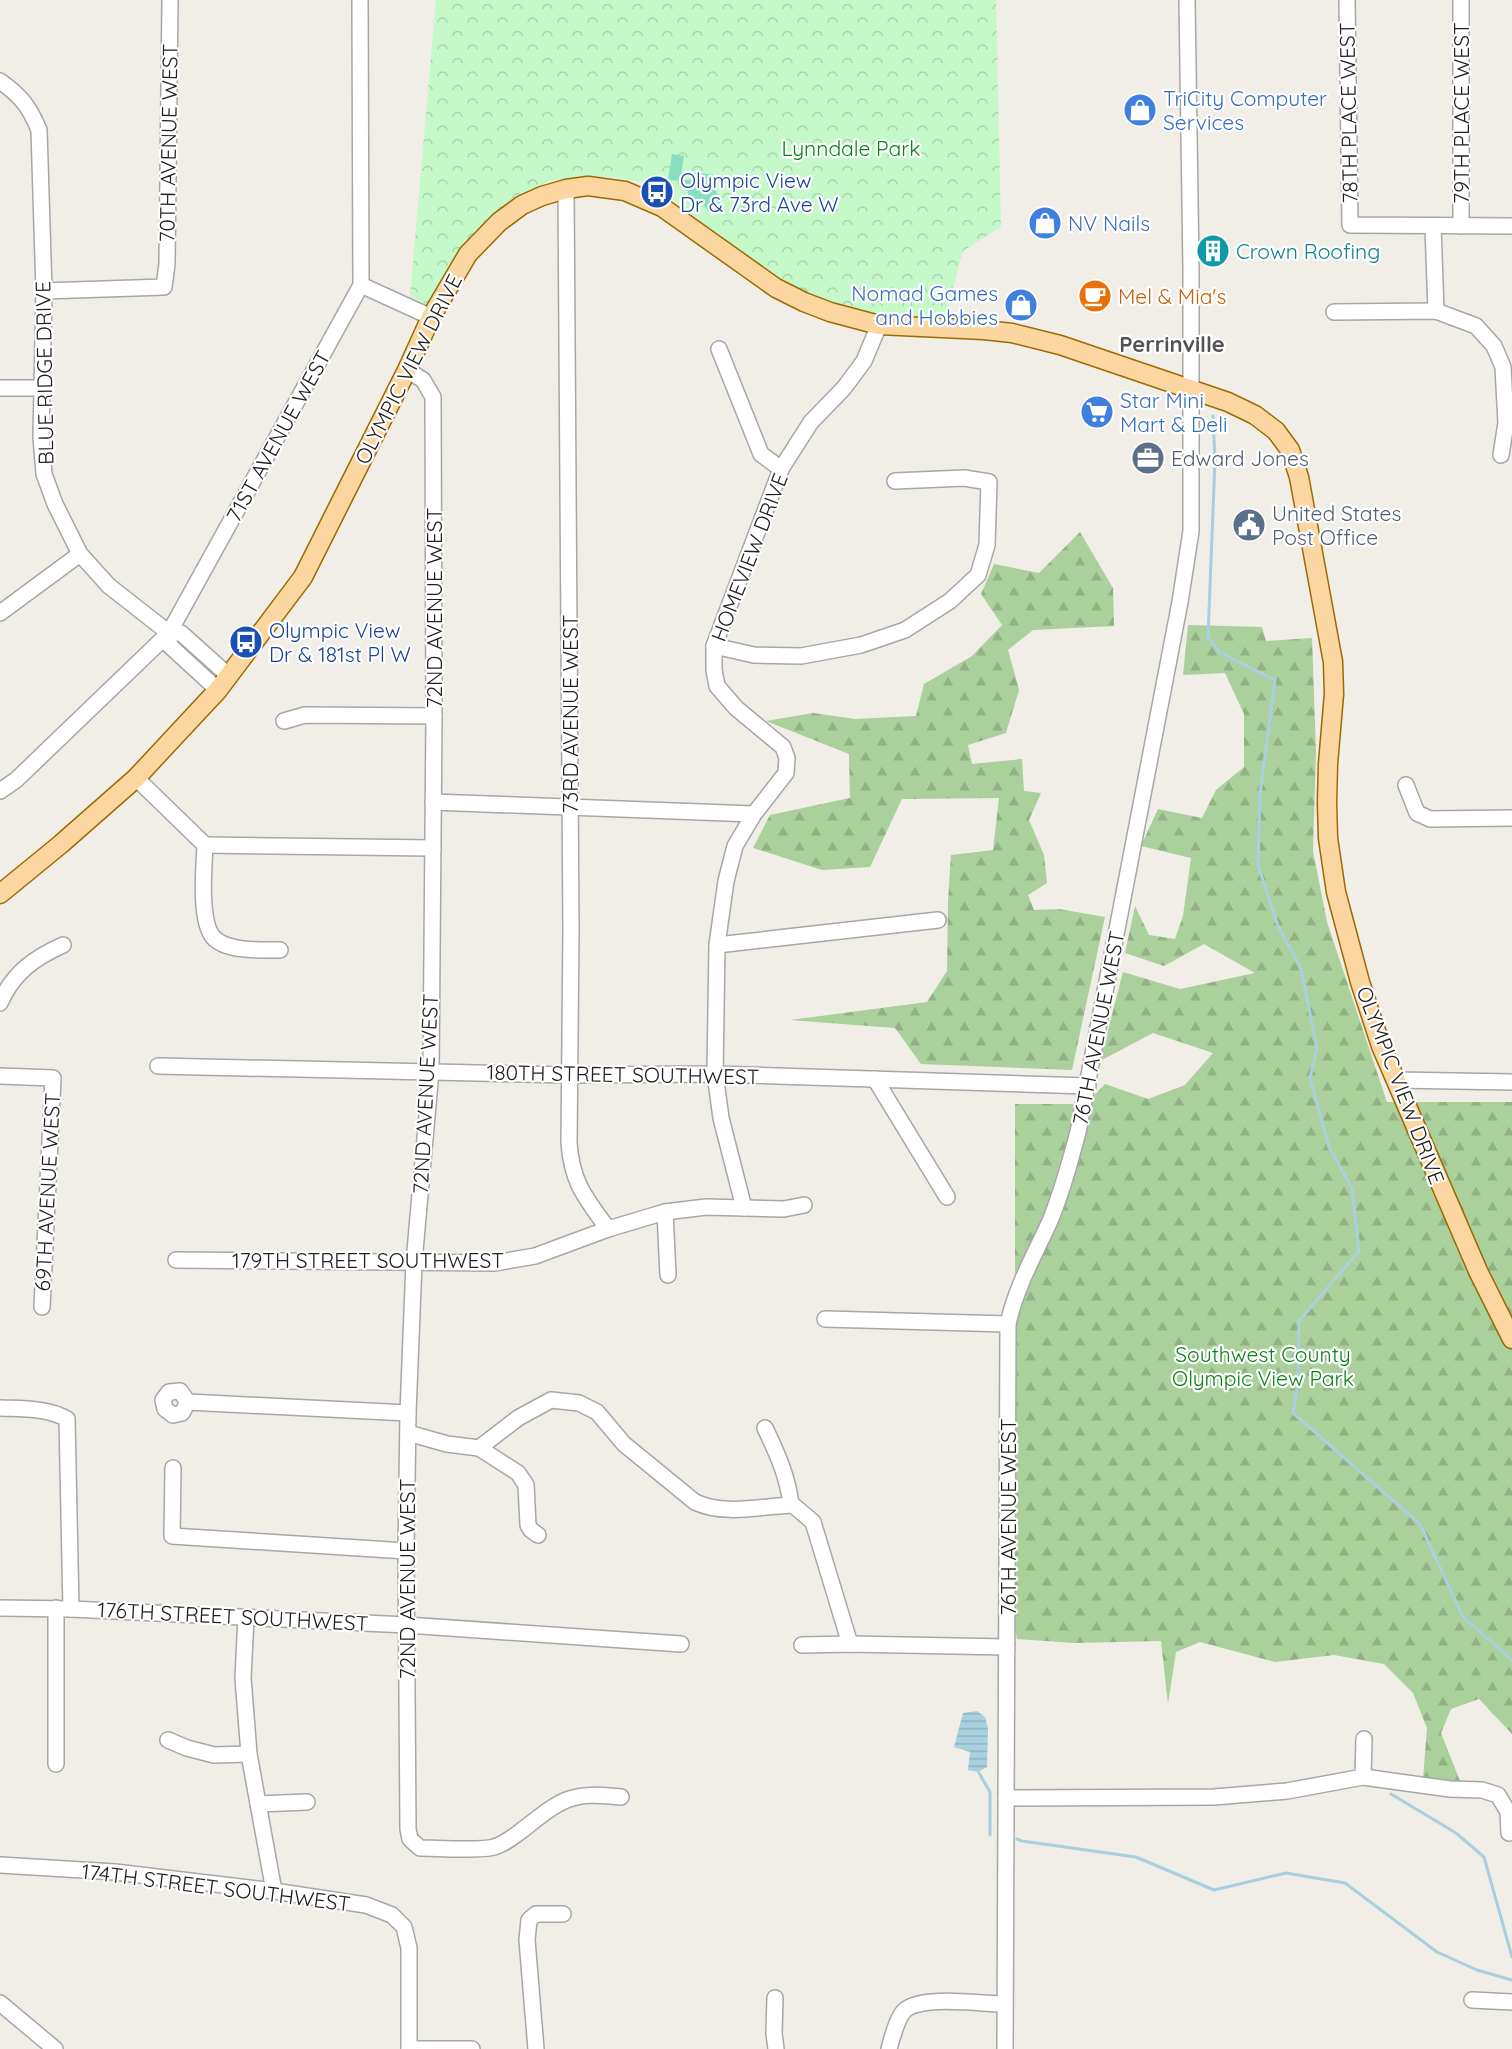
<svg xmlns="http://www.w3.org/2000/svg" width="1512" height="2049" font-family="Quicksand,sans-serif">
<style>
.forest{fill:url(#forest-firs)}
.park{fill:url(#park-crowns)}
.pitch{fill:#86dfbe}
.water{fill:url(#water-rules)}
.lines{fill:none;stroke-linecap:round;stroke-linejoin:round}
.stream{stroke:#a8d0de;stroke-width:3}
.minor-casing{stroke:#a7a7a7;stroke-width:18}
.major-casing{stroke:#9b6b01;stroke-width:21}
.minor{stroke:#fff;stroke-width:15}
.major{stroke:#fbd6a1;stroke-width:18}
.labels{text-anchor:middle;dominant-baseline:central;stroke-width:4.5;stroke-linejoin:round;paint-order:stroke}
.shop-label{font-size:21px;fill:#366cbe;stroke:#fff;text-anchor:start}
.street-label{font-size:21px;fill:#202020;stroke:#fff}
.park-label{font-size:21px;fill:#0c8018;stroke:#fff}
.transit-label{font-size:21px;fill:#164399;stroke:#fff;text-anchor:start}
.culture-label{font-size:21px;fill:#0d838f;stroke:#fff;text-anchor:start}
.food-label{font-size:21px;fill:#c56008;stroke:#fff;text-anchor:start}
.service-label{font-size:21px;fill:#4e5e75;stroke:#fff;text-anchor:start}
.neighbourhood-label{font-size:22px;font-weight:bold;fill:#535353;stroke:#fff}
</style>
<defs>
<pattern id="forest-firs" width="22" height="20" patternUnits="userSpaceOnUse" patternTransform="scale(1.5)"><rect width="22" height="20" fill="#aad09c"/><path d="M5 1l3.5 6h-7zM16 11l3.5 6h-7z" fill="#92b286"/></pattern>
<pattern id="park-crowns" width="20" height="18" patternUnits="userSpaceOnUse" patternTransform="scale(1.5)"><rect width="20" height="18" fill="#c5f9ca"/><path d="M2 6a3 3 0 1 1 6 0M12 15a3 3 0 1 1 6 0" fill="none" stroke="#a9d5ad"/></pattern>
<pattern id="water-rules" width="6" height="5" patternUnits="userSpaceOnUse" patternTransform="scale(1.5)"><rect width="6" height="5" fill="#a8d0de"/><path d="M0 2.5h6" fill="none" stroke="#90b2be"/></pattern>
</defs>
<rect width="100%" height="100%" fill="#f1ede7"/>
<g class="forest">
<polygon points="1080,532 1113,588 1114,626 1033,630 1008,650 1019,690 1006,733 968,745 972,764 1022,759 1024,791 1041,793 1029,820 1044,855 1047,883 1028,895 1034,910 1059,909 1105,917 1072,1070 921,1064 895,1028 790,1020 927,1002 947,971 948,901 951,855 993,850 999,798 902,799 870,867 822,870 753,848 770,815 850,798 849,754 766,721 813,713 855,719 916,716 924,684 972,656 1002,625 981,594 994,564 1039,573"/>
<polygon points="1188,625 1262,627 1266,641 1312,638 1316,751 1313,851 1327,922 1387,1102 1512,1102 1512,1734 1479,1699 1451,1709 1441,1733 1460,1781 1423,1779 1427,1728 1413,1693 1384,1664 1334,1655 1275,1662 1200,1642 1176,1652 1168,1704 1161,1641 1074,1643 1017,1639 1015,1627 1015,1104 1086,1104 1105,1084 1148,1099 1185,1085 1213,1053 1153,1033 1100,1061 1123,972 1180,989 1255,973 1204,944 1164,966 1125,953 1135,906 1149,935 1175,939 1183,916 1191,858 1141,846 1158,809 1202,818 1216,790 1244,767 1244,714 1225,673 1183,675"/>
</g>
<polygon class="park" points="436,0 996,0 1001,227 963,251 945,319 892,319 849,309 819,299 789,286 741,253 654,185 615,177 582,177 548,181 491,217 470,238 429,306 410,296"/>
<g class="pitch">
<polygon points="672,154 684,156 680,181 668,180"/>
<polygon points="695,172 719,176 716,192 721,200 718,207 707,210 702,203 688,196 688,191 684,190 685,180 690,180"/>
</g>
<polygon class="water" points="977,1711 985,1717 988,1728 987,1767 978,1772 968,1770 970,1752 954,1747 963,1713"/>
<g class="lines">
<g class="stream">
<polyline points="1213,416 1215,460 1208,637 1219,652 1275,680 1260,794 1258,865 1278,926 1301,968 1317,1049 1310,1078 1329,1147 1352,1188 1359,1251 1299,1321 1298,1381 1293,1413 1420,1524 1463,1617 1512,1660"/>
<polyline points="979,1773 990,1792 990,1835"/>
<polyline points="1391,1794 1456,1833 1484,1857 1512,1957"/>
<polyline points="1017,1839 1022,1841 1136,1857 1214,1890 1286,1873 1345,1883 1437,1952 1477,1970 1512,1980"/>
</g>
<g class="minor-casing">
<g id="minor">
<polyline points="1347,0 1350,225 1512,226"/>
<polyline points="1461,0 1461,226"/>
<path d="M 0,81 C 21,96 29,106 39,130 L 44,291 L 41,437 L 44,474 L 55,504 L 80,554 L 109,586 L 169,633 L 181,633 L 229,676"/>
<path d="M 566,189 L 571,931 L 569,1143 C 572,1183 585,1197 608,1229"/>
<polyline points="1433,226 1436,311"/>
<polyline points="361,285 431,317"/>
<polyline points="44,291 164,287 167,264 170,0"/>
<polyline points="1334,312 1436,311 1476,326 1494,346 1503,367 1506,423 1501,455"/>
<polyline points="719,349 761,454 781,469"/>
<path d="M 407,370 L 423,380 L 433,397 L 434,716 L 431,1071 L 414,1262 L 408,1413 L 406,1551 L 408,1829 L 410,1839 L 420,1848 C 436,1848 481,1851 494,1847 C 505,1844 516,1835 525,1828 C 564,1797 572,1792 621,1797"/>
<polyline points="0,388 41,388"/>
<polyline points="0,613 80,554"/>
<polyline points="169,633 169,645 218,690"/>
<polyline points="714,646 754,655 801,656 861,645 905,630 950,601 978,575 987,545 989,482 964,478 895,481"/>
<polyline points="284,721 305,715 434,716"/>
<path d="M 136,778 L 205,845 C 204,867 199,920 213,937 C 226,952 262,950 280,950"/>
<polyline points="1406,785 1417,813 1430,819 1512,818"/>
<polyline points="0,791 16,780 169,633 361,285 360,0"/>
<polyline points="433,802 754,814"/>
<polyline points="205,845 433,848"/>
<polyline points="717,945 938,920"/>
<path d="M 0,1003 C 13,973 34,958 63,945"/>
<polyline points="158,1066 571,1075 715,1074 1088,1086"/>
<polyline points="0,1076 53,1078 42,1307"/>
<polyline points="875,1079 947,1197"/>
<polyline points="1395,1080 1512,1082"/>
<polyline points="744,1208 721,1118 715,1074 717,945 726,881 735,846 754,814 786,773 787,758 783,747 736,708 717,686 714,670 714,646 781,469 811,422 844,388 864,361 879,325"/>
<polyline points="665,1212 668,1275"/>
<polyline points="176,1260 495,1263 535,1256 608,1229 665,1212 706,1207 784,1209 804,1205"/>
<polyline points="825,1319 1008,1324"/>
<polyline points="188,1402 182,1413 173,1415 165,1409 163,1400 169,1392 180,1391 188,1402 408,1413"/>
<path d="M 0,1408 C 22,1409 48,1408 67,1419 L 71,1609"/>
<path d="M 765,1428 C 777,1453 788,1477 791,1505"/>
<path d="M 408,1433 L 447,1444 L 479,1448 L 518,1418 L 551,1400 L 579,1403 L 597,1412 L 624,1444 L 695,1502 C 725,1516 761,1506 793,1505 L 813,1522 L 850,1644"/>
<polyline points="479,1448 518,1473 526,1485 528,1525 531,1530 538,1535"/>
<polyline points="173,1468 172,1536 406,1551"/>
<polyline points="0,1608 71,1609 407,1625 681,1644"/>
<polyline points="246,1617 243,1678 249,1754 274,1891"/>
<polyline points="802,1645 850,1644 1007,1647"/>
<polyline points="168,1740 187,1748 214,1755 249,1754"/>
<polyline points="56,1764 56,1608"/>
<polyline points="1363,1777 1364,1739"/>
<polyline points="1006,1798 1214,1797 1287,1791 1363,1777 1450,1789 1482,1790 1498,1795 1508,1812 1509,1833"/>
<polyline points="258,1804 307,1802"/>
<polyline points="0,1865 115,1872 274,1891 366,1905 392,1915 404,1927 409,1948 409,2049"/>
<polyline points="775,1998 774,2033 776,2049"/>
<polyline points="1472,2000 1512,2002"/>
<polyline points="0,2003 55,2049"/>
<polyline points="409,2049 472,2049"/>
<polyline points="536,2049 527,1940 529,1920 536,1914 563,1914"/>
<path d="M 889,2049 C 891,2041 898,2016 905,2010 C 923,1995 981,2004 1005,2004"/>
<path d="M 1005,2049 L 1008,1324 C 1016,1287 1034,1256 1050,1221 C 1062,1192 1070,1162 1078,1132 L 1180,602 L 1191,531 L 1191,268 L 1187,0"/>
</g>
</g>
<g class="major-casing">
<polyline id="major" points="0,894 61,844 136,778 218,690 303,577 407,370 431,317 468,254 499,222 522,205 542,196 566,189 588,186 625,191 662,207 776,288 804,302 830,312 879,325 984,330 1012,333 1060,345 1228,402 1255,415 1276,431 1290,450 1299,477 1333,662 1334,694 1328,764 1327,803 1328,838 1336,892 1360,982 1381,1046 1478,1271 1512,1339"/>
</g>
<use href="#minor" class="minor"/>
<use href="#major" class="major"/>
</g>
<defs>
<g id="shop-disc" transform="scale(1.725)"><circle r="9.5" fill="#3f7fe0" stroke="#fff"/><path d="M-5-2.5h2.3a2.7 3.5 0 0 1 5.4 0H5L5.5 6h-11ZM-1.5-2.5h3a1.5 2.3 0 0 0-3 0Z" fill="#fff"/></g>
<g id="bus-disc" transform="scale(1.725)"><circle r="9.5" fill="#1a4fb4" stroke="#fff"/><path d="M-5-6H5V4H4V6H2V4H-2V6H-4V4H-5ZM-3.5-4V0h7V-4ZM-3.5 1.2v1.5H-2V1.2ZM2 1.2v1.5H3.5V1.2Z" fill="#fff"/></g>
<g id="building-disc" transform="scale(1.725)"><circle r="9.5" fill="#0f9aa8" stroke="#fff"/><path d="M-4-6H4V6H1V3H-1V6H-4ZM-2.5-4.3h1.7v1.8h-1.7ZM.8-4.3h1.7v1.8H.8ZM-2.5-1h1.7V.8h-1.7ZM.8-1h1.7V.8H.8Z" fill="#fff"/></g>
<g id="cafe-disc" transform="scale(1.725)"><circle r="9.5" fill="#e8710a" stroke="#fff"/><path d="M-5.5-4.5H6V0H3Q3 3.5 0 3.5H-2.5Q-5.5 3.5-5.5 0ZM3-3.2v2h1.7v-2ZM-6 4.5H4V6H-6Z" fill="#fff"/></g>
<g id="supermarket-disc" transform="scale(1.725)"><circle r="9.5" fill="#3f7fe0" stroke="#fff"/><path d="M-6-5.5h2.5l.6 2H6L4.5 2H-2.5L-4.4-4H-6ZM-1.5 3.2a1.3 1.3 0 1 0 .1 0ZM3 3.2a1.3 1.3 0 1 0 .1 0Z" fill="#fff"/></g>
<g id="office-disc" transform="scale(1.725)"><circle r="9.5" fill="#5c6f8a" stroke="#fff"/><path d="M-6-3h4V-5.5h4V-3h4V5H-6ZM-1-4.5V-3h2v-1.5ZM-6 0V1H6V0Z" fill="#fff"/></g>
<g id="civic-disc" transform="scale(1.725)"><circle r="9.5" fill="#5c6f8a" stroke="#fff"/><path d="M-.6-6.5H3V-4.5H.6V-3L4-1V1h2V6H-6V1h2V-1L-.6-3ZM-1.2 2.5V6h2.4V2.5Z" fill="#fff"/></g>
</defs>
<g fill-rule="evenodd">
<use href="#shop-disc" x="1140" y="110"/>
<use href="#bus-disc" x="657" y="192"/>
<use href="#shop-disc" x="1045" y="223"/>
<use href="#building-disc" x="1213" y="251"/>
<use href="#cafe-disc" x="1095" y="296"/>
<use href="#shop-disc" x="1021" y="305"/>
<use href="#supermarket-disc" x="1097" y="412"/>
<use href="#office-disc" x="1148" y="458"/>
<use href="#civic-disc" x="1249" y="525"/>
<use href="#bus-disc" x="246" y="642"/>
</g>
<g class="labels">
<g class="shop-label">
<text x="1163" y="98">TriCity Computer<tspan x="1163" dy="24">Services</tspan></text>
<text x="1068" y="223">NV Nails</text>
<text x="998" y="293" text-anchor="end">Nomad Games<tspan x="998" dy="24">and Hobbies</tspan></text>
<text x="1120" y="400">Star Mini<tspan x="1120" dy="24">Mart &amp; Deli</tspan></text>
</g>
<g class="street-label">
<text transform="translate(1348 113) rotate(-91)">78TH PLACE WEST</text>
<text transform="translate(1461 113) rotate(-90)">79TH PLACE WEST</text>
<text transform="translate(168 143) rotate(-89)">70TH AVENUE WEST</text>
<text transform="translate(408 369) rotate(-63)">OLYMPIC VIEW DRIVE</text>
<text transform="translate(44 373) rotate(-91)">BLUE RIDGE DRIVE</text>
<text transform="translate(278 436) rotate(-61)">71ST AVENUE WEST</text>
<text transform="translate(749 557) rotate(-69)">HOMEVIEW DRIVE</text>
<text transform="translate(434 608) rotate(-90)">72ND AVENUE WEST</text>
<text transform="translate(570 714) rotate(-90)">73RD AVENUE WEST</text>
<text transform="translate(1098 1028) rotate(-79)">76TH AVENUE WEST</text>
<text transform="translate(623 1074) rotate(1)">180TH STREET SOUTHWEST</text>
<text transform="translate(1401 1085) rotate(69)">OLYMPIC VIEW DRIVE</text>
<text transform="translate(425 1094) rotate(-87)">72ND AVENUE WEST</text>
<text transform="translate(47 1192) rotate(-87)">69TH AVENUE WEST</text>
<text x="368" y="1260">179TH STREET SOUTHWEST</text>
<text transform="translate(1008 1517) rotate(-90)">76TH AVENUE WEST</text>
<text transform="translate(407 1579) rotate(-90)">72ND AVENUE WEST</text>
<text transform="translate(233 1616) rotate(3)">176TH STREET SOUTHWEST</text>
<text transform="translate(216 1887) rotate(7)">174TH STREET SOUTHWEST</text>
</g>
<g class="park-label">
<text x="851" y="148">Lynndale Park</text>
<text x="1263" y="1354">Southwest County<tspan x="1263" dy="24">Olympic View Park</tspan></text>
</g>
<g class="transit-label">
<text x="680" y="180">Olympic View<tspan x="680" dy="24">Dr &amp; 73rd Ave W</tspan></text>
<text x="269" y="630">Olympic View<tspan x="269" dy="24">Dr &amp; 181st Pl W</tspan></text>
</g>
<g class="culture-label">
<text x="1236" y="251">Crown Roofing</text>
</g>
<g class="food-label">
<text x="1118" y="296">Mel &amp; Mia's</text>
</g>
<g class="service-label">
<text x="1171" y="458">Edward Jones</text>
<text x="1272" y="513">United States<tspan x="1272" dy="24">Post Office</tspan></text>
</g>
<g class="neighbourhood-label">
<text x="1172" y="344">Perrinville</text>
</g>
</g>
</svg>
